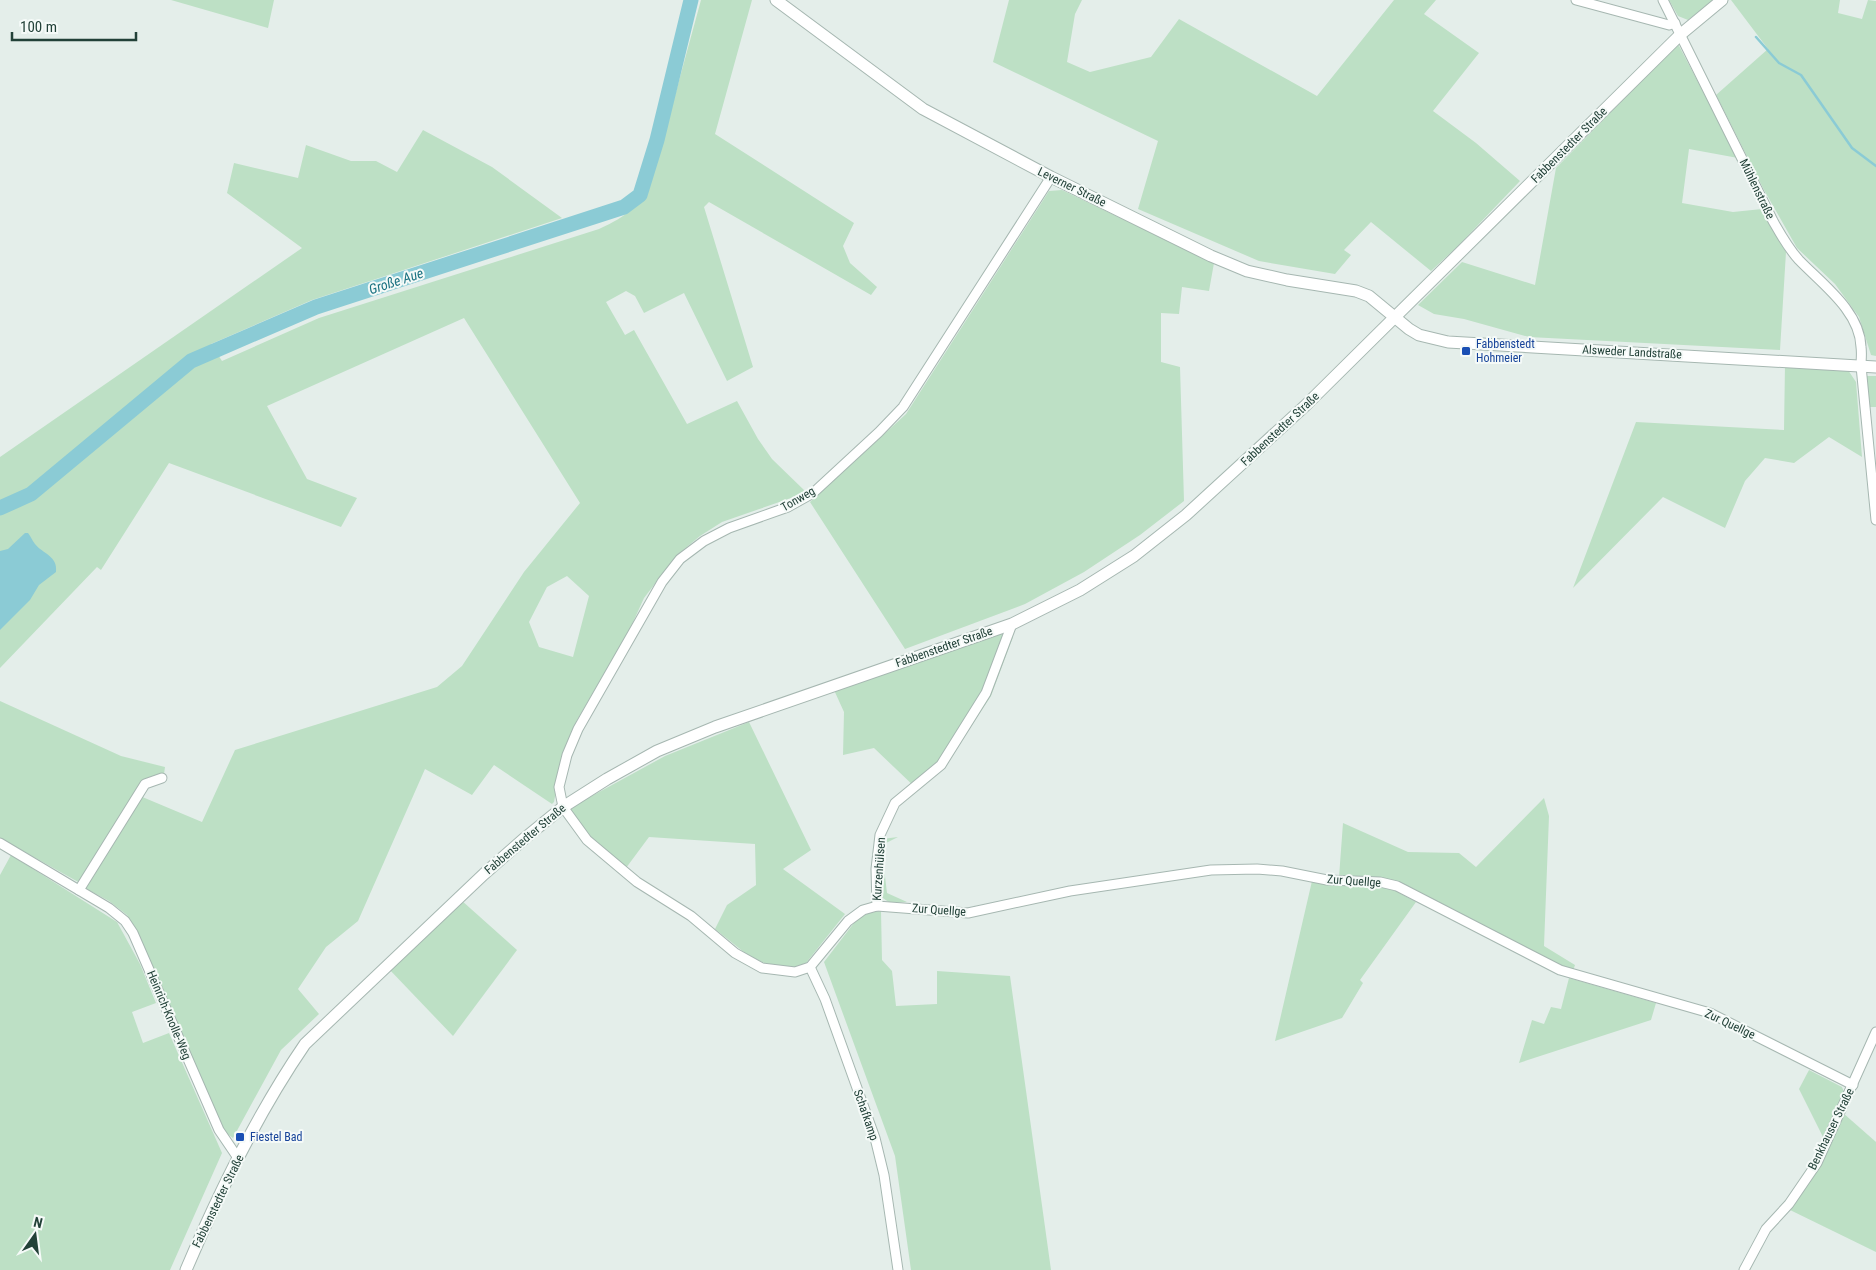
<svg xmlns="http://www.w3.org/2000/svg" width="1876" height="1270" font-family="'Roboto Condensed',sans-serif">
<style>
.green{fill:#bde0c5;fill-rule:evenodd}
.water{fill:#8bcbd5}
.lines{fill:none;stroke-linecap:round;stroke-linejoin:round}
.stream{stroke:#8bcbd5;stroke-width:2.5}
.river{stroke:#8bcbd5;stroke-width:15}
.minor-casing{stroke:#a6b7b1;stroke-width:11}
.tertiary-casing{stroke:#a6b7b1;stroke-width:13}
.minor{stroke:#fff;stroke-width:9}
.tertiary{stroke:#fff;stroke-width:11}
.transit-dot{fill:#1a4fb4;stroke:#f5faf8;stroke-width:2}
.labels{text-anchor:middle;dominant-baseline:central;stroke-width:4;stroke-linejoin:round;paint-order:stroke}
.street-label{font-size:12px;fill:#224138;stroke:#f5faf8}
.transit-label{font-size:12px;fill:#164399;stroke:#f5faf8;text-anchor:start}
.water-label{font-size:14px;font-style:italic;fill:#197180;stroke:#f5faf8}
</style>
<rect width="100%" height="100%" fill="#e4eeea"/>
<g class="green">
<polygon points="171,0 274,0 268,28"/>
<path d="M 701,0 L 752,0 L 715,134 L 854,223 L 843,246 L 850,263 L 877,287 L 871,295 L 709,202 L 704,207 L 753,367 L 727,381 L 684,293 L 644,313 L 635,296 L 626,291 L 606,302 L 625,335 L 634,330 L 687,424 L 737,401 L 758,439 L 772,459 L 805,491 L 791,498 L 722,522 L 700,536 L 677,555 L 644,598 L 629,631 L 577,720 L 563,753 L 554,802 L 552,804 L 494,765 L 472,795 L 425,769 L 358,921 L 326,947 L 298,989 L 319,1014 L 281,1050 L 233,1138 L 223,1131 L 140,938 L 127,915 L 109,901 L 83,887 L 140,796 L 202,822 L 235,750 L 437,687 L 462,666 L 524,572 L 580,503 L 464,318 L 267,406 L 307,479 L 357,498 L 341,527 L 169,463 L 101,570 L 97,567 L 0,668 L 0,457 L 302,248 L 227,193 L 234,163 L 298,178 L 306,145 L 351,161 L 376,161 L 397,172 L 423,130 L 492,167 L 562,218 L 312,300 L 211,344 L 222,361 L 319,318 L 599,229 C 628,216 639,206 653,176 ZM 567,576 L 589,596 L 573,657 L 539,647 L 529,622 L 547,587 Z"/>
<polygon points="1009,0 1082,0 1075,14 1067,62 1090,72 1151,57 1179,19 1317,96 1394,0 1436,0 1424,14 1479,53 1433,111 1476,143 1520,181 1458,246 1431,271 1371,222 1344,250 1351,255 1335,274 1259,261 1138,209 1158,141 993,62"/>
<polygon points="1669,0 1713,0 1688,20 1678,16"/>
<polygon points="1731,0 1840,0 1838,13 1862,19 1868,0 1876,1 1876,356 1871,355 1859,317 1835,284 1797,248 1764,190 1716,95 1768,49"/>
<polygon points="1678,44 1738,158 1689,149 1682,203 1733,212 1762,209 1786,252 1780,350 1529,337 1464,319 1434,314 1418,305 1462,262 1535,285 1556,168"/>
<polygon points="1062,190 1214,263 1209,291 1182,287 1179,314 1161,313 1161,362 1180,367 1184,501 1140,535 1084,572 1025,604 905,649 810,502 906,414 1049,191"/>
<polygon points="1785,364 1848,370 1856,382 1862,457 1829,437 1794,463 1765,458 1745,481 1725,528 1663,497 1573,588 1636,422 1784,430"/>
<polygon points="1866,376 1876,376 1876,407 1867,407"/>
<polygon points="1004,631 1013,637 991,696 953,754 943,767 917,789 874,748 843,755 844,712 834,690"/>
<polygon points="0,701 121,756 165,767 164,774 145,781 80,883 0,838"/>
<polygon points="749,722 811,850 783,869 845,914 806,963 794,967 768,965 745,953 715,929 727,905 756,885 755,844 649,837 626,868 590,837 568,809 665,756"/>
<polygon points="1544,798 1549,816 1544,946 1575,965 1573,971 1561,968 1398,884 1339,877 1343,823 1408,852 1459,853 1476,867"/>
<polygon points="898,837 886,843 884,868 887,893 907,902 890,903 880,896 878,869 882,839"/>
<polygon points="11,855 117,922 140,964 156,1003 132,1012 143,1043 169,1033 222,1153 170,1270 0,1270 0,875"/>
<polygon points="1312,881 1373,885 1392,889 1416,902 1360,980 1363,983 1342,1018 1275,1041"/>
<polygon points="461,900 517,950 453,1036 388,968"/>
<polygon points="881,911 882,960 892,971 896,1006 937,1004 937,971 1010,976 1051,1270 911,1270 895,1156 824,962 857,919 869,913"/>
<polygon points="1569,978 1656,1003 1651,1020 1519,1063 1532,1020 1544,1024 1551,1007 1561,1009"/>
<polygon points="1809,1070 1842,1087 1844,1092 1823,1137 1799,1089"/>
<polygon points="1843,1113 1876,1142 1876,1252 1788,1209"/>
</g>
<path class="water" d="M 25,533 L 28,533 C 31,537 32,540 35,544 C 43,554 58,556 56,572 L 39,585 L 30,600 L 0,630 L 0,551 L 8,549 Z"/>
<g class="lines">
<polyline class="stream" points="1756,37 1779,63 1801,75 1852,148 1876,166"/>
<polyline class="river" points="0,508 31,494 191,361 316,307 624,207 640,195 657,140 691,0"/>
<g class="minor-casing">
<g id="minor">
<polyline points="1576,0 1669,25 1675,23"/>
<path d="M 1663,0 L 1773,221 C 1781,235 1788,248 1799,260 C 1822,284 1860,311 1861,347 C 1862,353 1861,360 1861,366 L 1876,520"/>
<polyline points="1012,624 986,693 941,765 895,803 880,835 876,869 877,906 863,910 848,921 810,967 795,972 762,968 735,953 691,916 637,882 587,840 563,807 559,787 567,755 578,729 662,582 680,559 704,541 729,528 788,507 813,493 879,432 903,407 1051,177"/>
<polyline points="0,843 109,908 125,921 133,933 219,1130 238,1158"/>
<polyline points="79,890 145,784 162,778"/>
<polyline points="877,906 968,913 1070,891 1211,870 1257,869 1282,871 1327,880 1380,882 1397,886 1560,970 1710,1013 1853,1085"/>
<polyline points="810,967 825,999 875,1138 884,1175 898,1270"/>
<polyline points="1744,1270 1766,1229 1789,1204 1817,1163 1876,1032"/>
</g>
</g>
<g class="tertiary-casing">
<g id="tertiary">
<polyline points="776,0 923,109 1051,177 1211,256 1247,271 1287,280 1356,291 1369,296 1409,329 1419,335 1448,342 1876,367"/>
<path d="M 186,1270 C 219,1192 257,1114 305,1044 L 484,874 L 525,838 L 563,807 L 607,779 L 657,751 L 715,727 L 1012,624 L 1080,590 L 1134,556 L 1186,515 L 1306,405 L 1681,34 L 1722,0"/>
</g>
</g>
<use href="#minor" class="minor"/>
<use href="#tertiary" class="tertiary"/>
</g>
<g class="transit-dot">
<rect x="1461" y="346" width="10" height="10" rx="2.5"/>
<rect x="235" y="1132" width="10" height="10" rx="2.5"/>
</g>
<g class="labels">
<g class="street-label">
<text transform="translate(1569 145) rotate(-45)">Fabbenstedter Straße</text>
<text transform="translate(1072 187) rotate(26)">Leverner Straße</text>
<text transform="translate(1757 189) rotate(64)">Mühlenstraße</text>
<text transform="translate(1632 352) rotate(3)">Alsweder Landstraße</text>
<text transform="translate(1280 429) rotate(-43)">Fabbenstedter Straße</text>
<text transform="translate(798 499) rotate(-30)">Tonweg</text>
<text transform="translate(944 647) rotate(-19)">Fabbenstedter Straße</text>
<text transform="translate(525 839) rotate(-40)">Fabbenstedter Straße</text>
<text transform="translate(879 869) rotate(-86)">Kurzenhülsen</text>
<text transform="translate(1354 881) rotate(4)">Zur Quellge</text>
<text transform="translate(939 910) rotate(4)">Zur Quellge</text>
<text transform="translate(169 1015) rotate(67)">Heinrich-Knolle-Weg</text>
<text transform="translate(1730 1024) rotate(25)">Zur Quellge</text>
<text transform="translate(866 1115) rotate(71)">Schafkamp</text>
<text transform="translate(1831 1129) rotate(-64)">Benkhauser Straße</text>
<text transform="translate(218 1201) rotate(-64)">Fabbenstedter Straße</text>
</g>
<g class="transit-label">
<text x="1476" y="344">Fabbenstedt<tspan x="1476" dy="14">Hohmeier</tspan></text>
<text x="250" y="1137">Fiestel Bad</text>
</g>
<g class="water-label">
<text transform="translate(396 281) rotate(-18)">Große Aue</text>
</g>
</g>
<g transform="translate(35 1235) rotate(14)" stroke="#f5faf8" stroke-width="4" paint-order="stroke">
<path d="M0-4L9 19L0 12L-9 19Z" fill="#224138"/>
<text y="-8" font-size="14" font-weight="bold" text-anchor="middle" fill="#224138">N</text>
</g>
<path d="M12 32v8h124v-8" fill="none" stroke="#224138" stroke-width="2.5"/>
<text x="20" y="32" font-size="15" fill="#224138" stroke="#f5faf8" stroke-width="4" paint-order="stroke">100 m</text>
</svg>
